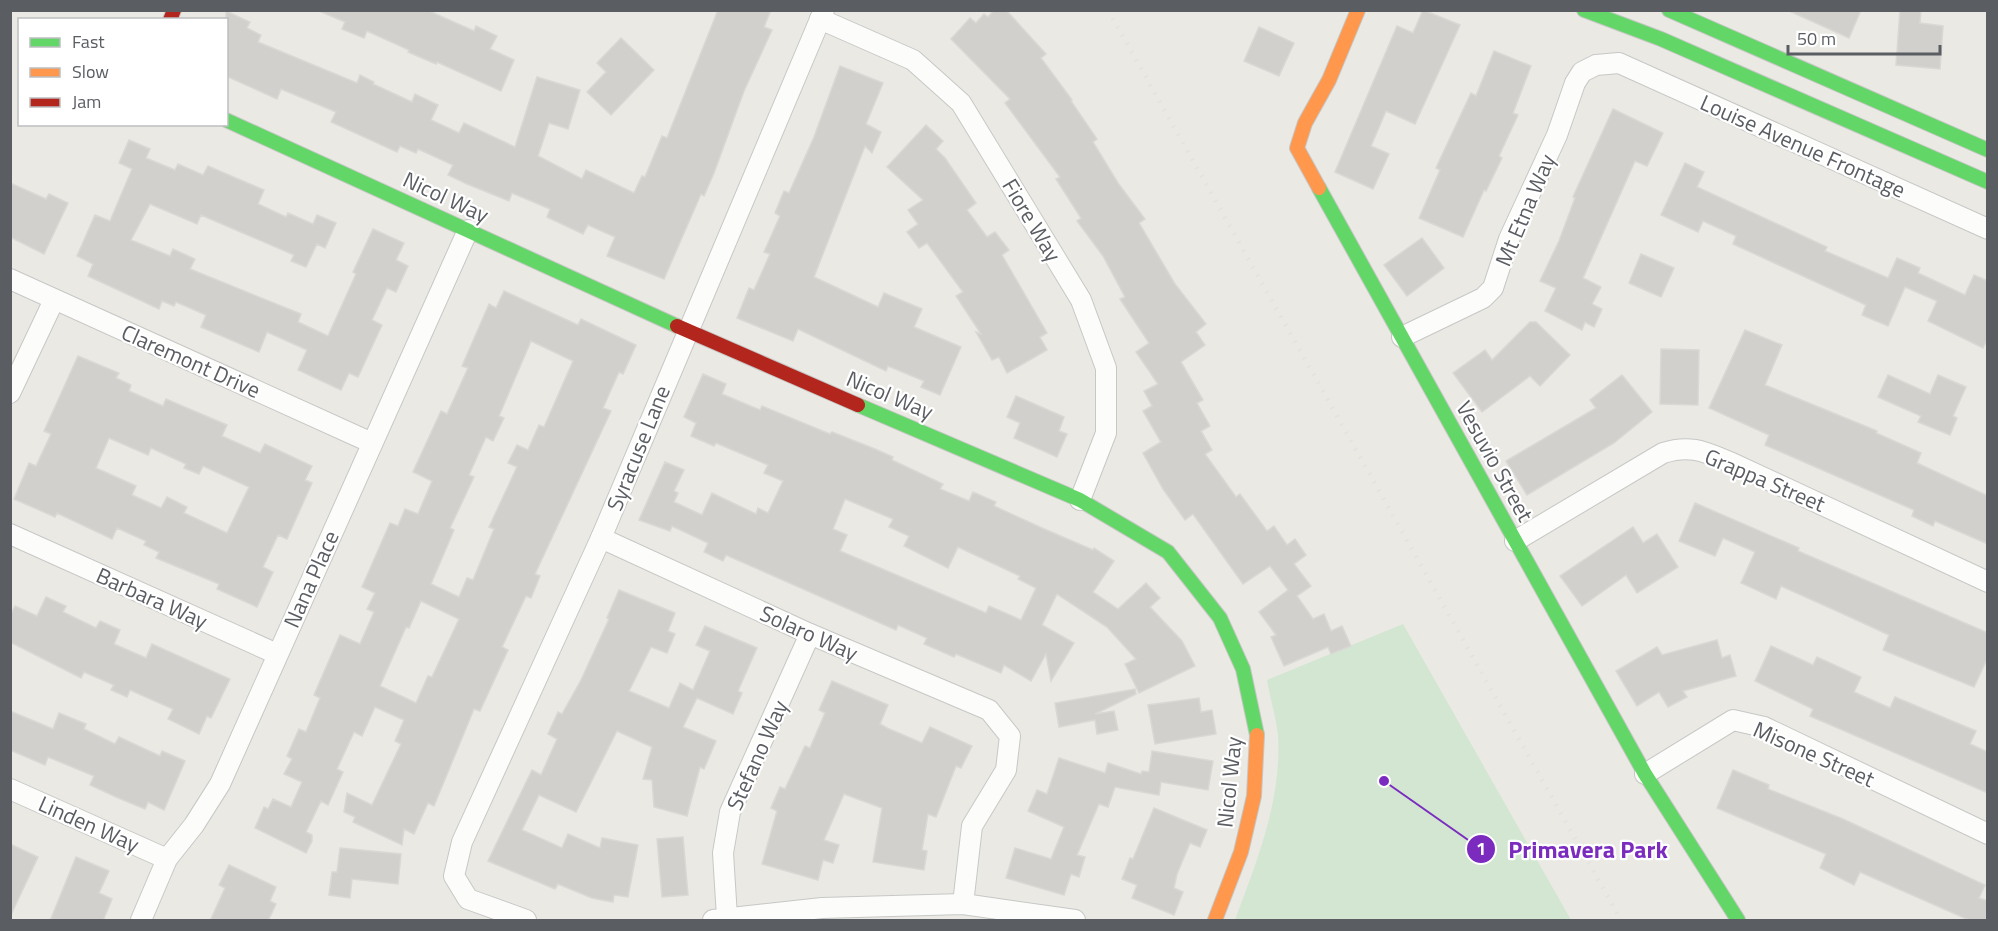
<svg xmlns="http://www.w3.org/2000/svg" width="1998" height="931" font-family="'Titillium Web',sans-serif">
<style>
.green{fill:#d2e6d2}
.building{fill:#d1d0cd;stroke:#d9d8d4;stroke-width:1.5;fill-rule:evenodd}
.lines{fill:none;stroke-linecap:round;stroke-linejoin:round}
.street-casing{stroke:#c7c7c6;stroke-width:22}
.fast-casing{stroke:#c6c6c4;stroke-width:16}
.slow-casing{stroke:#c6c6c4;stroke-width:16}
.jam-casing{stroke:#c6c6c4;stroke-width:16}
.street{stroke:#fcfcfb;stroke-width:20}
.fast{stroke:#63d668;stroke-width:14}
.slow{stroke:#ff974d;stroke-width:14}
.jam{stroke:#b3261e;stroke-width:14}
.rail{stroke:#e2e2e1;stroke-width:4.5;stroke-dasharray:1.5 8;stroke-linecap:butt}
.labels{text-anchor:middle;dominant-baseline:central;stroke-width:4.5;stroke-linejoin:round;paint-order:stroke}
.street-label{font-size:22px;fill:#5a5d62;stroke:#fff}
.leader{fill:none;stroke:#7b2cbf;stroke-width:2}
.callout-dot{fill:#7b2cbf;stroke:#fff;stroke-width:2}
.mark-label{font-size:18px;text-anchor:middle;font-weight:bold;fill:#fff}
.callout-label{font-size:24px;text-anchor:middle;font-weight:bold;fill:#7b2cbf;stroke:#fff;stroke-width:4.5;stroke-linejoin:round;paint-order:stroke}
</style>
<rect width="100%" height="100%" fill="#eae9e4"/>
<path class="green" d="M 1403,624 L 1571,920 L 1235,920 C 1257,861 1282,800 1278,735 C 1276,717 1270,698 1267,680 Z"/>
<g class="building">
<polygon points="317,10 427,10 474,31 476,26 497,36 490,49 514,60 501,91 437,62 436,64 408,52 409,50 367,31 364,38 342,29 345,22"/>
<polygon points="718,10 771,10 764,27 772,30 744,91 714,173 704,196 701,194 664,279 607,256 615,237 588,225 583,234 547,217 550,209 512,193 509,201 467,184 448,175 453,165 418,149 416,153 400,146 397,152 331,122 336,112 281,89 277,99 226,76 226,11 250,22 247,28 261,35 258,42 357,83 360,75 374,82 373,84 412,102 415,94 438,105 431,120 459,133 464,123 515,147 537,77 580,90 568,129 549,123 538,156 582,179 586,170 634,193 642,176 645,177 662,136 667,138"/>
<polygon points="994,10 1006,10 1046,54 1041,58 1072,100 1071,101 1097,139 1093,142 1118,183 1145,219 1139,223 1175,284 1206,324 1196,332 1205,345 1181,362 1203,400 1197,403 1210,426 1201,431 1212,450 1205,454 1236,497 1240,494 1267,531 1274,526 1287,545 1295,539 1306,555 1294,564 1311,586 1297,596 1313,619 1324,614 1331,631 1342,626 1351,646 1331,654 1328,647 1284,666 1271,637 1276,635 1259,612 1288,590 1270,566 1243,584 1193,514 1185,520 1163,489 1143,453 1161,442 1143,411 1152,406 1144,391 1158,384 1136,352 1149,343 1120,299 1125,297 1103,256 1077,221 1081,218 1056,179 1060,177 1005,103 1010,99 951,39 970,18 976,23 984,14 988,17"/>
<polygon points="1423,10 1460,25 1415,124 1386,111 1371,146 1389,154 1373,189 1335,172 1397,26 1413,33"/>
<polygon points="1787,10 1861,10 1849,38"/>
<polygon points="1900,10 1921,10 1920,23 1943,26 1940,69 1896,65"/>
<polygon points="1259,27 1294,43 1279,76 1244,61"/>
<polygon points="621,38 654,70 611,115 587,92 606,72 597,63"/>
<polygon points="1494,51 1531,66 1513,113 1518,115 1499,156 1502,158 1486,191 1484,190 1463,237 1419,218 1440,170 1436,168 1471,93 1476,96"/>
<polygon points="840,66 883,83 866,124 881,132 872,153 865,146 814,277 878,307 884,293 922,309 914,327 961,347 940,395 921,387 924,381 888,366 886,371 798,329 793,341 737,318 749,288 754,290 770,254 764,252 780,216 775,213 784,191 789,193 814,137"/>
<polygon points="1613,109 1663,133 1647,166 1635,161 1583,278 1601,287 1592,304 1602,309 1594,327 1585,322 1582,330 1545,311 1556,288 1540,281 1559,241 1575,198 1573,197"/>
<polygon points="926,125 943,141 936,149 945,158 976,203 967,210 987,237 995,232 1009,250 1002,255 1047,333 1040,337 1047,350 1007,373 999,357 992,360 976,332 981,334 956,296 963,292 927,243 919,248 907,232 918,224 908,210 923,200 887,167"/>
<polygon points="129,140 150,149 146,158 175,170 178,164 203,175 208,166 264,190 258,204 286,217 288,213 313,224 317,215 336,223 325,248 317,244 306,267 291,261 294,255 201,215 197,224 150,204 131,240 170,256 173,249 195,259 190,269 301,314 298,322 328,336 356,274 353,272 373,229 404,243 396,260 408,266 396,292 387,288 372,320 382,325 358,377 349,373 341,390 298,370 307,350 267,332 259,352 201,327 206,315 176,302 174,306 162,301 159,309 88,276 93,264 77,256 95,215 110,221 132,169 119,163"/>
<polygon points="1685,163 1704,172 1697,187 1827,247 1825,251 1888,278 1897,258 1920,268 1918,273 1965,295 1974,275 1988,281 1988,338 1983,348 1928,321 1937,301 1905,287 1888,326 1862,315 1866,305 1733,244 1736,236 1703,221 1698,232 1661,215"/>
<polygon points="10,183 46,199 49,194 68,203 44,254 10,237"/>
<polygon points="1422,238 1444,268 1407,296 1384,265"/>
<polygon points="1641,254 1674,268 1661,297 1629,283"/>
<path d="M 504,291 L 578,325 L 581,319 L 636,345 L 623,374 L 619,372 L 603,408 L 611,411 L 535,574 L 540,576 L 531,598 L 526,596 L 502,647 L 508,650 L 480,711 L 474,709 L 434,806 L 428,803 L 414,834 L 404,829 L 402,845 L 353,822 L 355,817 L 344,812 L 347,793 L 372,805 L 401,744 L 395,741 L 404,720 L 375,707 L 362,736 L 354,732 L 337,769 L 343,772 L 328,805 L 321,801 L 306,832 L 312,835 L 312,841 L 306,853 L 255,828 L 264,807 L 268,809 L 273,799 L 291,807 L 302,782 L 284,774 L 292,759 L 287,756 L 299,729 L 306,732 L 320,698 L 314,695 L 340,635 L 360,644 L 374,612 L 367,609 L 375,593 L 362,587 L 390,523 L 398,526 L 405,509 L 418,514 L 432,481 L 413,472 L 441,411 L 447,414 L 468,368 L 462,366 L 489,304 L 496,308 ZM 531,341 L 573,361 L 544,427 L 539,425 L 528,450 L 517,445 L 508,463 L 517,467 L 489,527 L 494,529 L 473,580 L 467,578 L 459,597 L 431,584 L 454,530 L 450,528 L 474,477 L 469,475 L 486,437 L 493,441 L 504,418 L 499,416 ZM 421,601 L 459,619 L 432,677 L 428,676 L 416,703 L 380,686 L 406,627 L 409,628 Z"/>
<polygon points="1530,322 1536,322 1570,355 1540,386 1530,376 1482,412 1453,373 1485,350 1492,360"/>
<polygon points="1745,330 1782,345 1765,385 1877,431 1876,433 1921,453 1917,463 1988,496 1988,544 1935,521 1933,526 1912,516 1914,510 1765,445 1769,435 1709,408"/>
<polygon points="1661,349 1699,350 1698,405 1660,404"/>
<path d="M 78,356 L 119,373 L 116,378 L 131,385 L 129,391 L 163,406 L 166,399 L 227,425 L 222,436 L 260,453 L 265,444 L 312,466 L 305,480 L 312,483 L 287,539 L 278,535 L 263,567 L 273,572 L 257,607 L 217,589 L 219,584 L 156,558 L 159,552 L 144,545 L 146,541 L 117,528 L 112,539 L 57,513 L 55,517 L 14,499 L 29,463 L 36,466 L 51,434 L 44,431 ZM 109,438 L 148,455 L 151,448 L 186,464 L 184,468 L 199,474 L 203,466 L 249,487 L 227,533 L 184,513 L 187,507 L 167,497 L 161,508 L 132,495 L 136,486 L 96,468 Z"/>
<path d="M 703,374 L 726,384 L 722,394 L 760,410 L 762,406 L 830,434 L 832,432 L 875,449 L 893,457 L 892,460 L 943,484 L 940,489 L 969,501 L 973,492 L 996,502 L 994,506 L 1042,528 L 1093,550 L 1094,548 L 1114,561 L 1093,592 L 1118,609 L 1146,583 L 1160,598 L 1150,607 L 1182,641 L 1195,666 L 1139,693 L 1125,664 L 1136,659 L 1107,627 L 1057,594 L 1042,625 L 1074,643 L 1051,681 L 1046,654 L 1031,681 L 1004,665 L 1001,673 L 956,654 L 954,657 L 924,644 L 927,638 L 898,625 L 896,630 L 726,555 L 723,561 L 704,552 L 708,543 L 672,526 L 670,531 L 639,520 L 665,462 L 684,470 L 674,491 L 678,493 L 674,502 L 702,515 L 712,493 L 756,514 L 758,508 L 768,513 L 783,481 L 764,473 L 768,465 L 716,443 L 714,446 L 691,436 L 696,423 L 684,417 ZM 845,499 L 893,519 L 889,527 L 909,536 L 904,546 L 948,568 L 958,547 L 1020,576 L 1018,579 L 1036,588 L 1021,620 L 989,606 L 986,613 L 840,551 L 847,535 L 833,529 Z"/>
<polygon points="1622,375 1652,412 1614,443 1527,495 1506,461 1596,408 1590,400"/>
<polygon points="1888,375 1930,394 1938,375 1966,387 1953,416 1957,418 1950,435 1918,422 1921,416 1878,397"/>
<polygon points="1016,396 1064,417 1059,431 1067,434 1057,457 1014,438 1020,423 1007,417"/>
<polygon points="1695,503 1799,548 1798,551 1988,633 1988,657 1974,687 1883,650 1889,635 1839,612 1781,586 1776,599 1741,583 1755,552 1723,538 1715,556 1679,541"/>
<polygon points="1633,527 1643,543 1657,534 1678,567 1637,593 1626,575 1582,606 1560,576"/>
<polygon points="619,590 675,613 668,631 675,634 667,653 651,647 629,691 669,708 680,683 693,690 710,651 696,645 705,626 757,648 738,691 742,693 733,714 697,698 683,727 716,741 704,769 700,767 687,816 654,807 652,780 643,779 652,747 617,731 576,812 539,795 522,830 562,848 568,834 600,848 602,838 638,845 628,897 614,895 613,902 592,898 558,884 555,889 488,861 532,770 541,775 557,739 548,734 558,712 562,714 581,680 609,619 607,618"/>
<polygon points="46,597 66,606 63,612 96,628 100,621 120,630 114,644 146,658 152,644 230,679 211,718 207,716 199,734 168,719 173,709 130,690 127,697 111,690 114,685 84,672 81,678 10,642 10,616 15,606 37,616"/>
<polygon points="1717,640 1722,658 1730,655 1736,676 1683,691 1687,697 1668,707 1659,692 1637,706 1616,671 1657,647 1662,655"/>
<polygon points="1771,646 1813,665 1817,657 1861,677 1854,692 1890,708 1895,697 1976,731 1970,744 1988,752 1988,793 1810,716 1813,709 1755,681"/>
<polygon points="832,681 888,705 880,724 887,728 922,743 930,727 972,746 961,768 956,766 936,817 928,814 922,850 927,851 924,870 873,862 882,808 844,794 824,840 839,845 833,863 823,860 818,880 762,864 777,811 771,808 780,787 785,789 805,746 810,748 825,713 819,710"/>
<polygon points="1135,689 1136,694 1095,714 1114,711 1118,730 1097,734 1095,720 1059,727 1055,703"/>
<polygon points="1199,698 1201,712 1212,710 1216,734 1155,744 1148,705"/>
<polygon points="10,711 53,729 59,713 86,724 84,729 115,744 119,737 160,756 162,751 185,761 164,810 148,802 145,809 116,797 90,785 94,776 48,757 45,765 10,750"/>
<polygon points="1152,751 1213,761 1208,790 1161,782 1159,795 1115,787 1108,807 1099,804 1077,855 1085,857 1079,877 1071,874 1064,895 1006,878 1015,848 1051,859 1064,827 1028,811 1037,790 1047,794 1059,758 1105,773 1108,763 1141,774 1142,771 1149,772"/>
<polygon points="1733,770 1769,785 1768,789 1843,819 1985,885 1979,898 1988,901 1988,921 1971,921 1860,872 1854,885 1820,868 1826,854 1717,808"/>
<polygon points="1154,808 1207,830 1200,847 1190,843 1177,874 1174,888 1183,892 1174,915 1132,898 1137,885 1122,879 1130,858 1133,859"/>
<polygon points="683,837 688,895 662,897 657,839"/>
<polygon points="10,844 38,857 10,917"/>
<polygon points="340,848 401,854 398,884 352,879 350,898 329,895 332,872 337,872"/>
<polygon points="76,857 109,871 99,893 112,899 103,921 50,921"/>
<polygon points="229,865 276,887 270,901 276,904 268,921 210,921 225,888 219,885"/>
</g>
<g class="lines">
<g class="street-casing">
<g id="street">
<polyline points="820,19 913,60 961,103 1081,300 1106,368 1106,433 1080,500"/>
<polyline points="10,279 372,443"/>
<polyline points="1402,337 1483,298 1493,288 1509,239 1557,135 1575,83 1582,72 1596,65 1619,63 1988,229"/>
<polyline points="10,393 54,300"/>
<polyline points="10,534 277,654"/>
<polyline points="601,538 810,634 989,710 1010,736 1006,770 972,826 963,904"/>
<path d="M 1515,541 L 1663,453 C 1691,444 1705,452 1732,463 L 1988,582"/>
<polyline points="1645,774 1733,720 1764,727 1988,834"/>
<polyline points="10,789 167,859"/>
<polyline points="727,917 723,853 730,812 810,634"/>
<polyline points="141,920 167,859 194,825 220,784 468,230"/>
<polyline points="526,920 468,899 454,876 462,842 601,538 824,10"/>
<polyline points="713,920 822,908 963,904 1075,920"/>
</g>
</g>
<g class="fast-casing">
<g id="fast">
<polyline points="1584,10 1661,39 1988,182"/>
<polyline points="1669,10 1988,150"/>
<polyline points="226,120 677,326"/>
<polyline points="1319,188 1645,774 1738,920"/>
<polyline points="858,405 1080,500 1168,552 1220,618 1243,669 1257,735"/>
</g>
</g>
<g class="slow-casing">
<g id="slow">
<polyline points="1319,188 1297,148 1305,123 1329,80 1358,10"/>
<polyline points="1215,920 1241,852 1254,796 1257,735"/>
</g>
</g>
<g class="jam-casing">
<g id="jam">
<polyline points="170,20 174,10"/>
<polyline points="677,326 858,405"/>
</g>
</g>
<use href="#street" class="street"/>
<use href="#fast" class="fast"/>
<use href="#slow" class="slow"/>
<use href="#jam" class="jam"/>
<polyline class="rail" points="1108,10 1621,920"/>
</g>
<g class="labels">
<g class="street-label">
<text transform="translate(1803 146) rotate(24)">Louise Avenue Frontage</text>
<text transform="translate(446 197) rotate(25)">Nicol Way</text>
<text transform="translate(1525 210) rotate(-67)">Mt Etna Way</text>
<text transform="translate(1032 220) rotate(59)">Fiore Way</text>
<text transform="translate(191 361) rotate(24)">Claremont Drive</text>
<text transform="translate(890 395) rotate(23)">Nicol Way</text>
<text transform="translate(638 448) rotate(-68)">Syracuse Lane</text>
<text transform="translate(1495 461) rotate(61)">Vesuvio Street</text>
<text transform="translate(1765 480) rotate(23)">Grappa Street</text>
<text transform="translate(311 579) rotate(-66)">Nana Place</text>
<text transform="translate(152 598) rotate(24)">Barbara Way</text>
<text transform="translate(809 633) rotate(24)">Solaro Way</text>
<text transform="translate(1814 754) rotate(24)">Misone Street</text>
<text transform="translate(757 755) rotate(-66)">Stefano Way</text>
<text transform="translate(1229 782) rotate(-84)">Nicol Way</text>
<text transform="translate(89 824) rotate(24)">Linden Way</text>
</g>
</g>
<path class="leader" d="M1384 781L1481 849"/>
<g class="callout-dot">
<circle cx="1384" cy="781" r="6"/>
<circle cx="1481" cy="849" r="15"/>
</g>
<g class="mark-label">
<text x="1481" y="855">1</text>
</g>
<g class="callout-label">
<text x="1588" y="858">Primavera Park</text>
</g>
<rect width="1998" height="931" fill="none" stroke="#5a5d62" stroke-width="24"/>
<rect x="18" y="18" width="210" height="108" fill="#ffffff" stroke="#bdbec0" stroke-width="1.5"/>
<rect x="30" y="38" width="30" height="9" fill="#63d668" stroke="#bdbec0" stroke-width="1.5"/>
<text x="72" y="48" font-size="18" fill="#5a5d62">Fast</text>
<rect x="30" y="68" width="30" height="9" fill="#ff974d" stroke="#bdbec0" stroke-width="1.5"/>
<text x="72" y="78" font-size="18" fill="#5a5d62">Slow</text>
<rect x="30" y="98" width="30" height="9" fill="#b3261e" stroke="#bdbec0" stroke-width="1.5"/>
<text x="72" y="108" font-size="18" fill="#5a5d62">Jam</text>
<path d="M1788 45v9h152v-9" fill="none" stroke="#5a5d62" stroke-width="3"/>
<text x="1797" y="45" font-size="18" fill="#5a5d62" stroke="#ffffff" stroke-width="4.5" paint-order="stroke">50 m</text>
</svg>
